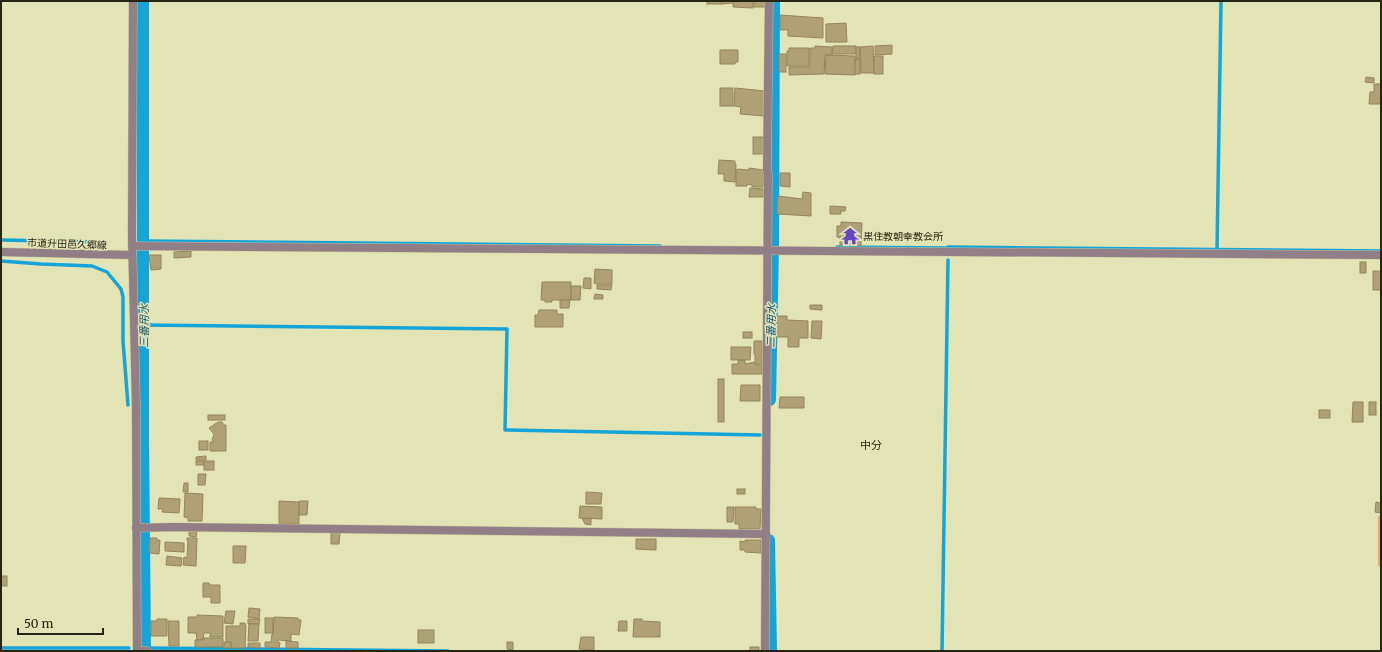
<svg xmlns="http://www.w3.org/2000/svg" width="1382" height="652" font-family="Merriweather,'Noto Sans JP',serif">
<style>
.grass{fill:url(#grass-tufts)}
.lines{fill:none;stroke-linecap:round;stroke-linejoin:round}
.stream{stroke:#15a4d8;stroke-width:3.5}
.canal{stroke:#15a4d8;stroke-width:12}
.building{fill:#b0a075;stroke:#94845a}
.minor-casing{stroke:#c0c298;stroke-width:9}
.tertiary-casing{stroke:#c0c298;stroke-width:9}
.minor{stroke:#927e86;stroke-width:8}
.tertiary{stroke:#927e86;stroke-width:8}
.labels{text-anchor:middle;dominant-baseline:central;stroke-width:3;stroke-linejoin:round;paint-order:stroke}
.poi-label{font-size:10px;fill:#252513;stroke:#e2e4b5;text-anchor:start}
.street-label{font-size:10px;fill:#252513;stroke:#e2e4b5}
.water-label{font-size:11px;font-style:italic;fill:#125671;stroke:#e2e4b5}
.neighbourhood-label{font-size:11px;fill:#252513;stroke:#e2e4b5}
</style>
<defs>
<pattern id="grass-tufts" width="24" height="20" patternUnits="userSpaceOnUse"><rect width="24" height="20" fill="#f5a476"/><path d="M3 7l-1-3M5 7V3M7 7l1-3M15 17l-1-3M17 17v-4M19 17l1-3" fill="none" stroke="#d28d65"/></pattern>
</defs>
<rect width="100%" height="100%" fill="#e2e4b5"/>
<rect class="grass" x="1378" y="516" width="3" height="50"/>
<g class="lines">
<g class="stream">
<polyline points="1,240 100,242"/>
<polyline points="143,241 660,246"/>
<polyline points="837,247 948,248"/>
<polyline points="948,247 1381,251"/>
<polyline points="1217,250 1221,1"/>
<polyline points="1,261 41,264 92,266 107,272 121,289 123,297 123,341 128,405"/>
<polyline points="143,325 507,329 505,430 760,435"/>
<polyline points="1,648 129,648"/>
<polyline points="145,648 448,651"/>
<polyline points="942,651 948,260"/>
</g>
<g class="canal">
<polyline points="143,1 143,433 145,651"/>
<polyline points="770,400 773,247 774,1"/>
<polyline points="769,540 771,651"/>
</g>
</g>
<g class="building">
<rect x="707" y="1" width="15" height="3"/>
<polygon points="722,1 753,1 753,8 733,7 733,3 722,4"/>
<rect x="754" y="1" width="11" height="6"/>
<polygon points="780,15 823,18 823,38 788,36 788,30 780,30"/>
<polygon points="846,23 847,42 826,42 826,24"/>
<polygon points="892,45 892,54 875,55 875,46"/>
<polygon points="815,46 832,47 832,55 825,55 824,74 789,75 789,67 810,67 810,48 815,48"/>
<polygon points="833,46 856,46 856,54 832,54"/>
<polygon points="873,46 874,73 861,73 860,47"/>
<polygon points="856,47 860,47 859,59 856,59"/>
<polygon points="789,48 809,48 809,66 787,66 787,51 789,51"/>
<polygon points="720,50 738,50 738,62 735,62 735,64 720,64"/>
<rect x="779" y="54" width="7" height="18"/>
<polygon points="826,55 855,56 855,75 825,74"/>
<rect x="874" y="56" width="9" height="18"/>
<rect x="855" y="59" width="5" height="15"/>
<polygon points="1366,77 1374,78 1374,83 1365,82"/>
<polygon points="1374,84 1381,84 1381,104 1369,104 1370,92 1374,92"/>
<rect x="720" y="88" width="13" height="18"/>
<polygon points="735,88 765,91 764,116 740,114 741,107 734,106"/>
<rect x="753" y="137" width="11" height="17"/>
<polygon points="719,160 735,161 735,164 736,164 735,182 724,181 724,174 718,174"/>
<polygon points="749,168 764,170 763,187 752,187 752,185 747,184 747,186 736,186 736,170 738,169 749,170"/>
<polygon points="780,173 790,173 790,187 780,186"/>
<polygon points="750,188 764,189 763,197 749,197"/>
<polygon points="803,192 811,193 811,216 777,214 778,196 802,199"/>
<polygon points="830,206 846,207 845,211 841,211 841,214 830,214"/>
<polygon points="841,222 862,223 861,246 840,245 840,238 837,237 837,226 841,226"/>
<polygon points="191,251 191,257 174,258 174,252"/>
<polygon points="149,255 161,255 161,269 151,270"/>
<rect x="1360" y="262" width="6" height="11"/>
<polygon points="595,269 612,270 612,284 597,284 594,283"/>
<rect x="1373" y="271" width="8" height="19"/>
<polygon points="584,278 591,278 591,289 583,288"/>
<polygon points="542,282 571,282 571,300 552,300 552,302 545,302 545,300 541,300"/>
<polygon points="597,285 612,285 611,290 597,289"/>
<polygon points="571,286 581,286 580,300 571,300"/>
<polygon points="595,294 603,295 603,299 594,299"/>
<polygon points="560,300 570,300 569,308 560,308"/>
<polygon points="810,305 822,305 822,310 810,309"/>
<polygon points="539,310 557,310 557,314 563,314 563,327 535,327 535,315 538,315"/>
<polygon points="777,316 787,316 787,320 808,321 808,338 799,338 799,347 788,347 788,337 776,337"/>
<polygon points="812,321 822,321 821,339 811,338"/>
<rect x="743" y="332" width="9" height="6"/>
<polygon points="754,341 762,341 762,364 755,364 755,354 754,354"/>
<polygon points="731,347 751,347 750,360 731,360"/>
<polygon points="738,360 745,361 745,364 755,362 755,365 762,365 762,374 732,374 732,364 738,364"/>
<rect x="718" y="379" width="6" height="43"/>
<polygon points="741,385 760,385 760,401 740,401"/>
<polygon points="780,397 804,397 804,408 779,408"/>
<polygon points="1353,402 1363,402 1363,422 1352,422"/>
<rect x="1369" y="402" width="7" height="13"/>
<rect x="1319" y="410" width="11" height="8"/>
<rect x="208" y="415" width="17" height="5"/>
<polygon points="218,422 222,422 224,425 226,425 226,451 210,451 210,442 214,442 212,440 214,434 209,428"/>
<rect x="199" y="441" width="9" height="9"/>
<polygon points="206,456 206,460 196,460 196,457"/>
<rect x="196" y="461" width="8" height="4"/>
<rect x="204" y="461" width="10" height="9"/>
<polygon points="198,474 206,474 205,485 198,485"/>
<polygon points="184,483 188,483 188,492 183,492"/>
<rect x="737" y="489" width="8" height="5"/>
<polygon points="586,492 602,493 601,504 586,504"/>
<polygon points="185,493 203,494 202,521 188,521 188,518 184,517"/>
<polygon points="159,498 180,499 179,513 162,512 163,509 158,509"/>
<polygon points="279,501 299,502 299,524 279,524"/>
<polygon points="299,501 308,501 307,515 299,515"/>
<polygon points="1376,502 1381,503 1381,513 1375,512"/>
<polygon points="580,506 602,507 602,519 579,518"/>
<polygon points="727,507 734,507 733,522 727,522"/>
<polygon points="735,507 756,507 756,509 761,509 760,529 739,529 739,524 735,524"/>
<polygon points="582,518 591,519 591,525 585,524"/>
<polygon points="189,530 197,531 196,537 189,536"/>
<polygon points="331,533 340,533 339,544 331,544"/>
<polygon points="150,538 157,538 157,540 160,540 159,554 149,553"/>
<polygon points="187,538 197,538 196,566 183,565 184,557 187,558 188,540 187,540"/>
<polygon points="636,539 656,539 656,550 636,549"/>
<polygon points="745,540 761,540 761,553 745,552 745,550 740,550 740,541 745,542"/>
<polygon points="165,542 184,543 184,552 165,551"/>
<polygon points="233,546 246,546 245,563 233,563"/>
<polygon points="167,556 182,558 181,566 166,565"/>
<rect x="1" y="576" width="6" height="10"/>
<polygon points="203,583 209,583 209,585 220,585 220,603 211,603 211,597 203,597"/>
<polygon points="249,608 260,609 259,619 248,617"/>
<polygon points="226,611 235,611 233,624 224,623"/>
<polygon points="197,615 223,616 223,637 210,637 210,633 204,633 203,640 197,640 196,633 188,633 188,617 197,617"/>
<polygon points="274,617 298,618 298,620 301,620 299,635 291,634 291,641 278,640 278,642 280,643 279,648 265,647 265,642 271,642 272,634 273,634"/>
<rect x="265" y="618" width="8" height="15"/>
<polygon points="157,619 167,619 167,636 151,636 151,621 157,621"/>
<polygon points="248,619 260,619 259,624 248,624"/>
<polygon points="634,619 642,619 642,621 660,622 660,637 633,637"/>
<polygon points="168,621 179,621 179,646 169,646"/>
<polygon points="619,621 627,621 627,631 618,631"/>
<polygon points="240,623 245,623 246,626 245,648 231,648 231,642 226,642 226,626 240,626"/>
<polygon points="249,624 259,624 258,641 248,641"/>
<rect x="418" y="630" width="16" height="13"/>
<polygon points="581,637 594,637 594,650 579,649"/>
<polygon points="203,638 223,638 223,647 195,647 195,640 203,640"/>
<polygon points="286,641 298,642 298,648 286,648"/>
<rect x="224" y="642" width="7" height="6"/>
<polygon points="507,642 513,642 513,650 507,649"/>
<polygon points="248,643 260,643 260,648 248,647"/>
<rect x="750" y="647" width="9" height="4"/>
</g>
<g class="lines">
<g class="minor-casing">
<g id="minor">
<polyline points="132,246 1381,255"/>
<polyline points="136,405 137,651"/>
<polyline points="136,528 172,527 766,534"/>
<polyline points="137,651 147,651"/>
<polyline points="765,651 768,174 767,170 769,1"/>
</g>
</g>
<g class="tertiary-casing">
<g id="tertiary">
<polyline points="133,1 132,235 136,405"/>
<polyline points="1,252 132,255"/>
</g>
</g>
<use href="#minor" class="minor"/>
<use href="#tertiary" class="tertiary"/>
</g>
<defs>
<g id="temple-bare" transform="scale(1.38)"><path d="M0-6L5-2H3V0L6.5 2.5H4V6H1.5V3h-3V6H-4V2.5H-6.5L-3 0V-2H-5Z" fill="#6647c0" stroke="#e2e4b5" stroke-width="2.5" paint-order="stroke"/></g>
</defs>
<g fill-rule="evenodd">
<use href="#temple-bare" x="850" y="236"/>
</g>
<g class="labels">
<g class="poi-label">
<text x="863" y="236">黒住教朝幸教会所</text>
</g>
<g class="street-label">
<text transform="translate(67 244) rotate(2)">市道升田邑久郷線</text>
</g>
<g class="water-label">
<text transform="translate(144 326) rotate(-90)">三番用水</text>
<text transform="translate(771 326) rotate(-89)">二番用水</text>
</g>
<g class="neighbourhood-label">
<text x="871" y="445">中分</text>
</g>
</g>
<rect width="1382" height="652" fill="none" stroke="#252513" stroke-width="4"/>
<path d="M18 628v6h85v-6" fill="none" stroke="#252513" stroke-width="2"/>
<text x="24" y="628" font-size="12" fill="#252513" stroke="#e2e4b5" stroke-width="3" paint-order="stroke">50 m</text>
</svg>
